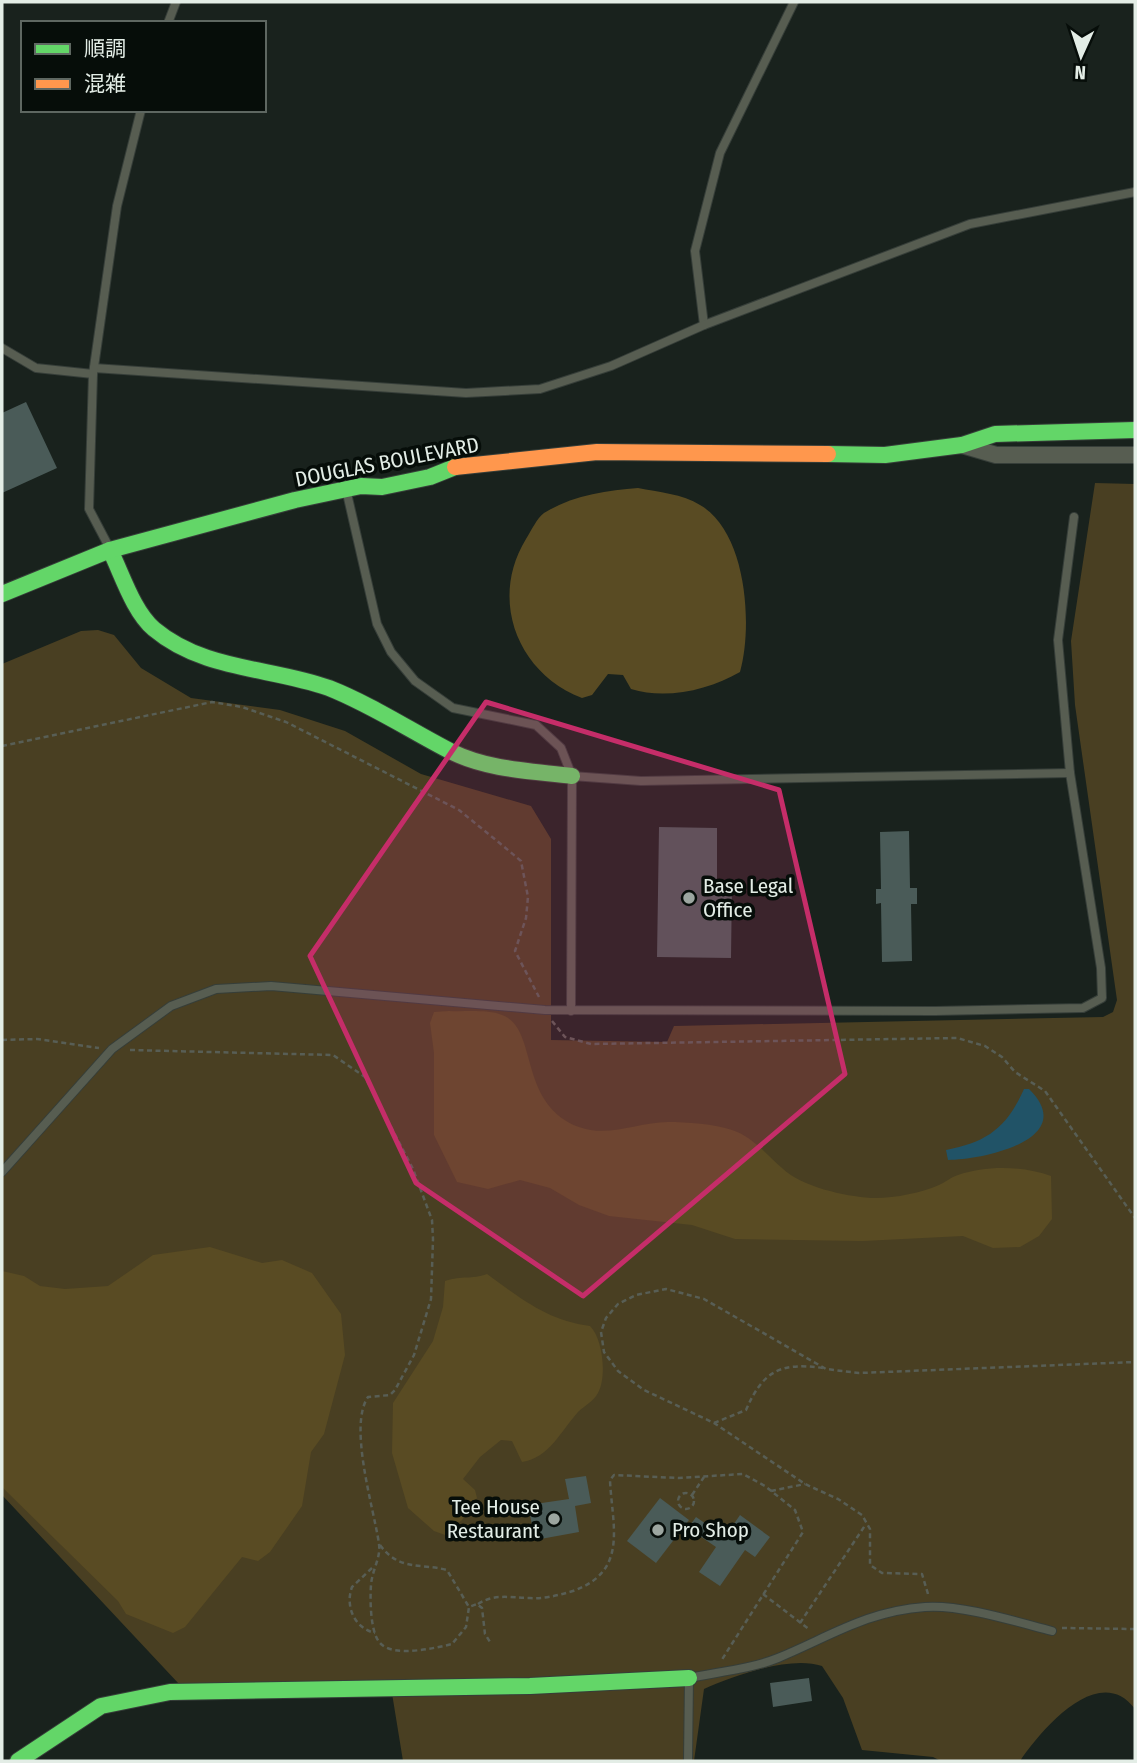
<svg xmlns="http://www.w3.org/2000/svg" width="1137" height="1763" font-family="'Fira Sans Condensed','Noto Sans JP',sans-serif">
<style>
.green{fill:#493f22}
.forest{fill:#594b23}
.water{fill:#215367}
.building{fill:#4a5b58}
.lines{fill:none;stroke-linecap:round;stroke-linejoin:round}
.lane-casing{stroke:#363e39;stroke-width:10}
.street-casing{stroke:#363e39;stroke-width:18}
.fast-casing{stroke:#363e39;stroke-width:18}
.slow-casing{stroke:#363e39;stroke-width:18}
.path{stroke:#585e55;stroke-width:2.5;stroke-dasharray:5 3.5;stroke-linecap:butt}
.lane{stroke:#575d51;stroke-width:8}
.street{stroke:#575d51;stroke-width:16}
.fast{stroke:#63d668;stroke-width:16}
.slow{stroke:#ff974d;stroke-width:16}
.marked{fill:#c52d69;fill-opacity:0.2;stroke:#c52d69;stroke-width:5;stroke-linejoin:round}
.poi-dot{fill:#9ca6a0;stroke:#060d09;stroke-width:2.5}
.labels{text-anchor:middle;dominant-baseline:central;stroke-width:7;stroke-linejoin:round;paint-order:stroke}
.street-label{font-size:21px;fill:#e3ede6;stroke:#060d09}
.poi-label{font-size:21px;fill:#e3ede6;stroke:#060d09;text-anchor:start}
</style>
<rect width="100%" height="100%" fill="#19221d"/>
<path class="green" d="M 1095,483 L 1135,484 L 1135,1709 C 1099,1661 1041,1730 1020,1761 L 941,1761 L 933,1757 L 862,1750 L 843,1698 L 822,1666 C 790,1655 734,1676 704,1689 L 694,1761 L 403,1761 L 390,1681 L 179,1684 L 2,1495 L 2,664 L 81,631 L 98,630 L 114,635 L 141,668 L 191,698 L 280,710 L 345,731 L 421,774 L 531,806 L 551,839 L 551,1040 L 667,1042 L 674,1026 L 1103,1017 L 1113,1012 L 1117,1000 L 1075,705 L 1071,641 Z"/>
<g class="forest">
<path d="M 638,488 C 658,492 683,494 700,505 C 747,532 753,626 740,672 C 709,690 666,700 631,689 L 623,675 L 608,674 L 592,695 L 582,698 C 517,673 489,599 526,539 C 531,531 537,518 544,513 C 571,496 607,490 638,488 Z"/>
<path d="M 449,1011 C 465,1012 487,1009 502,1015 C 539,1028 517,1104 579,1127 C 609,1138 638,1122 668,1122 C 686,1122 715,1124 732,1130 C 753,1137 766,1154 782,1168 C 802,1187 844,1196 871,1198 C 891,1199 921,1193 939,1185 C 946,1182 951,1177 958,1175 C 987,1165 1023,1166 1051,1176 L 1052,1219 L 1039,1236 L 1020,1247 L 993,1248 L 963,1236 L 863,1241 L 735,1239 L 692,1225 L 609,1216 L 579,1205 L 550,1188 L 520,1180 L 488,1189 L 457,1182 L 434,1135 L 434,1053 L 430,1023 L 434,1012 Z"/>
<polygon points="210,1247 262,1263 282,1260 312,1273 341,1314 345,1355 324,1434 311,1452 302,1506 270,1552 258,1561 242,1557 185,1627 173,1633 126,1614 118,1601 2,1487 2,1271 24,1276 40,1286 65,1289 108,1286 153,1255"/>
<path d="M 487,1274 C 520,1298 548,1321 590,1326 C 603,1339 607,1377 598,1393 C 594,1401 584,1406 578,1412 C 561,1431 549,1458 522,1462 L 512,1441 L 501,1440 L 480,1457 L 463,1479 L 475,1490 L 477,1498 L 462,1520 L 445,1535 L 434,1531 L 408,1508 L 392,1453 L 393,1403 L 433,1341 L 443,1307 L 445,1281 C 463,1275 471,1280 487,1274 Z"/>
</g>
<path class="water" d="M 1024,1089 L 1029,1089 C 1080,1139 983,1160 948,1160 L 946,1150 C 988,1142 1007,1127 1024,1089 Z"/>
<g class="building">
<polygon points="26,402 57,468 2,493 2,413"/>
<polygon points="659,827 717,828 717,882 732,883 731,958 657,957"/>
<polygon points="909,831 910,888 917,888 917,904 911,904 912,961 882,962 881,903 876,904 876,889 881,889 880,832"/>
<polygon points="586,1476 591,1503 575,1506 579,1532 535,1540 528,1505 569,1499 565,1479"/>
<polygon points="660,1498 689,1520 656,1563 627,1541"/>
<polygon points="740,1515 770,1537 755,1557 745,1550 720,1586 699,1572 716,1547 688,1528 696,1517 725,1537"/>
<polygon points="809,1678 812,1701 773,1707 770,1683"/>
</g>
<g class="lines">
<g class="lane-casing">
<g id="lane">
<polyline points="168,23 176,2"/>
<polyline points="704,325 695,251 720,153 794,2"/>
<polyline points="2,348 36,368 93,374"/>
<polyline points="94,368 466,393 540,389 611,366 704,325 970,224 1135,192"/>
<polyline points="346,489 377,624 391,652 415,681 453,708 536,725 561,748 572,776 571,1011"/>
<polyline points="109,547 89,509 93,374 117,206 141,110"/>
<polyline points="572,776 641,781 1070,773"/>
<polyline points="2,1172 112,1049 171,1006 216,989 271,986 545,1010 935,1011 1083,1008 1102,998 1101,968 1070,773 1058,640 1074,517"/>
<path d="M 688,1761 L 689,1678 C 718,1672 751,1669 778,1658 C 829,1637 867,1611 925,1607 C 960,1604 1017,1622 1052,1631"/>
</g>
</g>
<g class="street-casing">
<polyline id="street" points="962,445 996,455 1135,455"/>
</g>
<g class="fast-casing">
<g id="fast">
<polyline points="828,454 885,455 962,445 995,434 1135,430"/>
<path d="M 110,550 C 122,574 133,611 154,629 C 204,671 271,667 329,688 C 372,705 411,731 452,752 C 489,770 532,771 572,776"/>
<polyline points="2,594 110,550 295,500 361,486 382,487 430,477 455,467"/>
<polyline points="18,1761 101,1706 170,1692 530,1686 689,1678"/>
</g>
</g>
<g class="slow-casing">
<polyline id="slow" points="455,467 597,452 828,454"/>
</g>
<g class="path">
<polyline points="2,746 212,702 242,707 286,722 459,810 502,845 521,861 528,897 526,918 515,951 539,997"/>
<polyline points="552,1021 565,1037 591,1044 957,1038 985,1046 1002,1057 1015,1072 1045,1091 1135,1218"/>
<polyline points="2,1040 37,1039 99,1048"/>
<path d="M 130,1050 L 333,1055 L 365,1077 L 413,1169 L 432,1220 L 433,1239 L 431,1299 L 414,1355 L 395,1390 L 390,1395 L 368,1397 C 348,1426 374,1509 379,1544 C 381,1558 372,1570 371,1585 C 370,1599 370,1632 380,1643 C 393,1658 435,1648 452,1644 L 466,1627 L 469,1607 L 477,1604 L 482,1608 L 485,1634 L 490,1642"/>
<path d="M 714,1423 L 746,1410 C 763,1371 780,1362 823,1368"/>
<polyline points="771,1491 805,1484"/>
<circle cx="686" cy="1501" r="8"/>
<polyline points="692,1495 704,1477"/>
<path d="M 380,1545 C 399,1571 420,1563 447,1570 L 469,1607"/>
<path d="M 372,1568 L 352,1587 C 345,1606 354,1628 375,1633"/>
<polyline points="763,1594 810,1630"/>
<polyline points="928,1594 922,1574 882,1573 870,1565 870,1529 862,1515 838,1499 805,1484 714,1423 644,1390 618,1371 604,1352 601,1332 606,1318 618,1304 636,1295 666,1289 704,1299 826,1369 859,1373 1135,1362"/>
<path d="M 478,1604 C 495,1593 511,1598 530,1598 C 545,1599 559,1595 573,1591 C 629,1571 612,1526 610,1480 L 614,1475 L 678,1478 L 743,1474 L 765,1486 L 795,1510 L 803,1532 L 721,1661"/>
<polyline points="800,1623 866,1524"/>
<polyline points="1062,1628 1135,1629"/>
</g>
<use href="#lane" class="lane"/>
<use href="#street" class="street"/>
<use href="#fast" class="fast"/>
<use href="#slow" class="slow"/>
</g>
<path class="marked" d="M 486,702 L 779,790 L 845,1074 L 583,1296 L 416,1183 L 310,956 Z"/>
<g class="poi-dot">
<circle cx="689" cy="898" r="7"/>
<circle cx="554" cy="1519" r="7"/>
<circle cx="658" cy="1530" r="7"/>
</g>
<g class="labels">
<g class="street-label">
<text transform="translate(387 462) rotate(-11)">DOUGLAS BOULEVARD</text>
</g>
<g class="poi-label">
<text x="703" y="886">Base Legal<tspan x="703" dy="24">Office</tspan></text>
<text x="540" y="1507" text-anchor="end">Tee House<tspan x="540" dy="24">Restaurant</tspan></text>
<text x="672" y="1530">Pro Shop</text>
</g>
</g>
<rect width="1137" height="1763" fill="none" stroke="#e3ede6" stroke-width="7"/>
<rect x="21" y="21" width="245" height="91" fill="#060d09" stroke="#5e6761" stroke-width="2"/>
<rect x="35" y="44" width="35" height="10" fill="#63d668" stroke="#5e6761" stroke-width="2"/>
<text x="84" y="56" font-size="21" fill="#e3ede6">順調</text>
<rect x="35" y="79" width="35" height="10" fill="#ff974d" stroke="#5e6761" stroke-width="2"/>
<text x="84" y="91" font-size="21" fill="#e3ede6">混雑</text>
<g transform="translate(1081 56) rotate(183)" stroke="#060d09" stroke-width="5" paint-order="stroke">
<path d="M0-5L12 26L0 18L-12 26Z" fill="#e3ede6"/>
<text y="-10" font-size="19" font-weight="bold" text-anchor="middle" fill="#e3ede6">N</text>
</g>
</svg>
